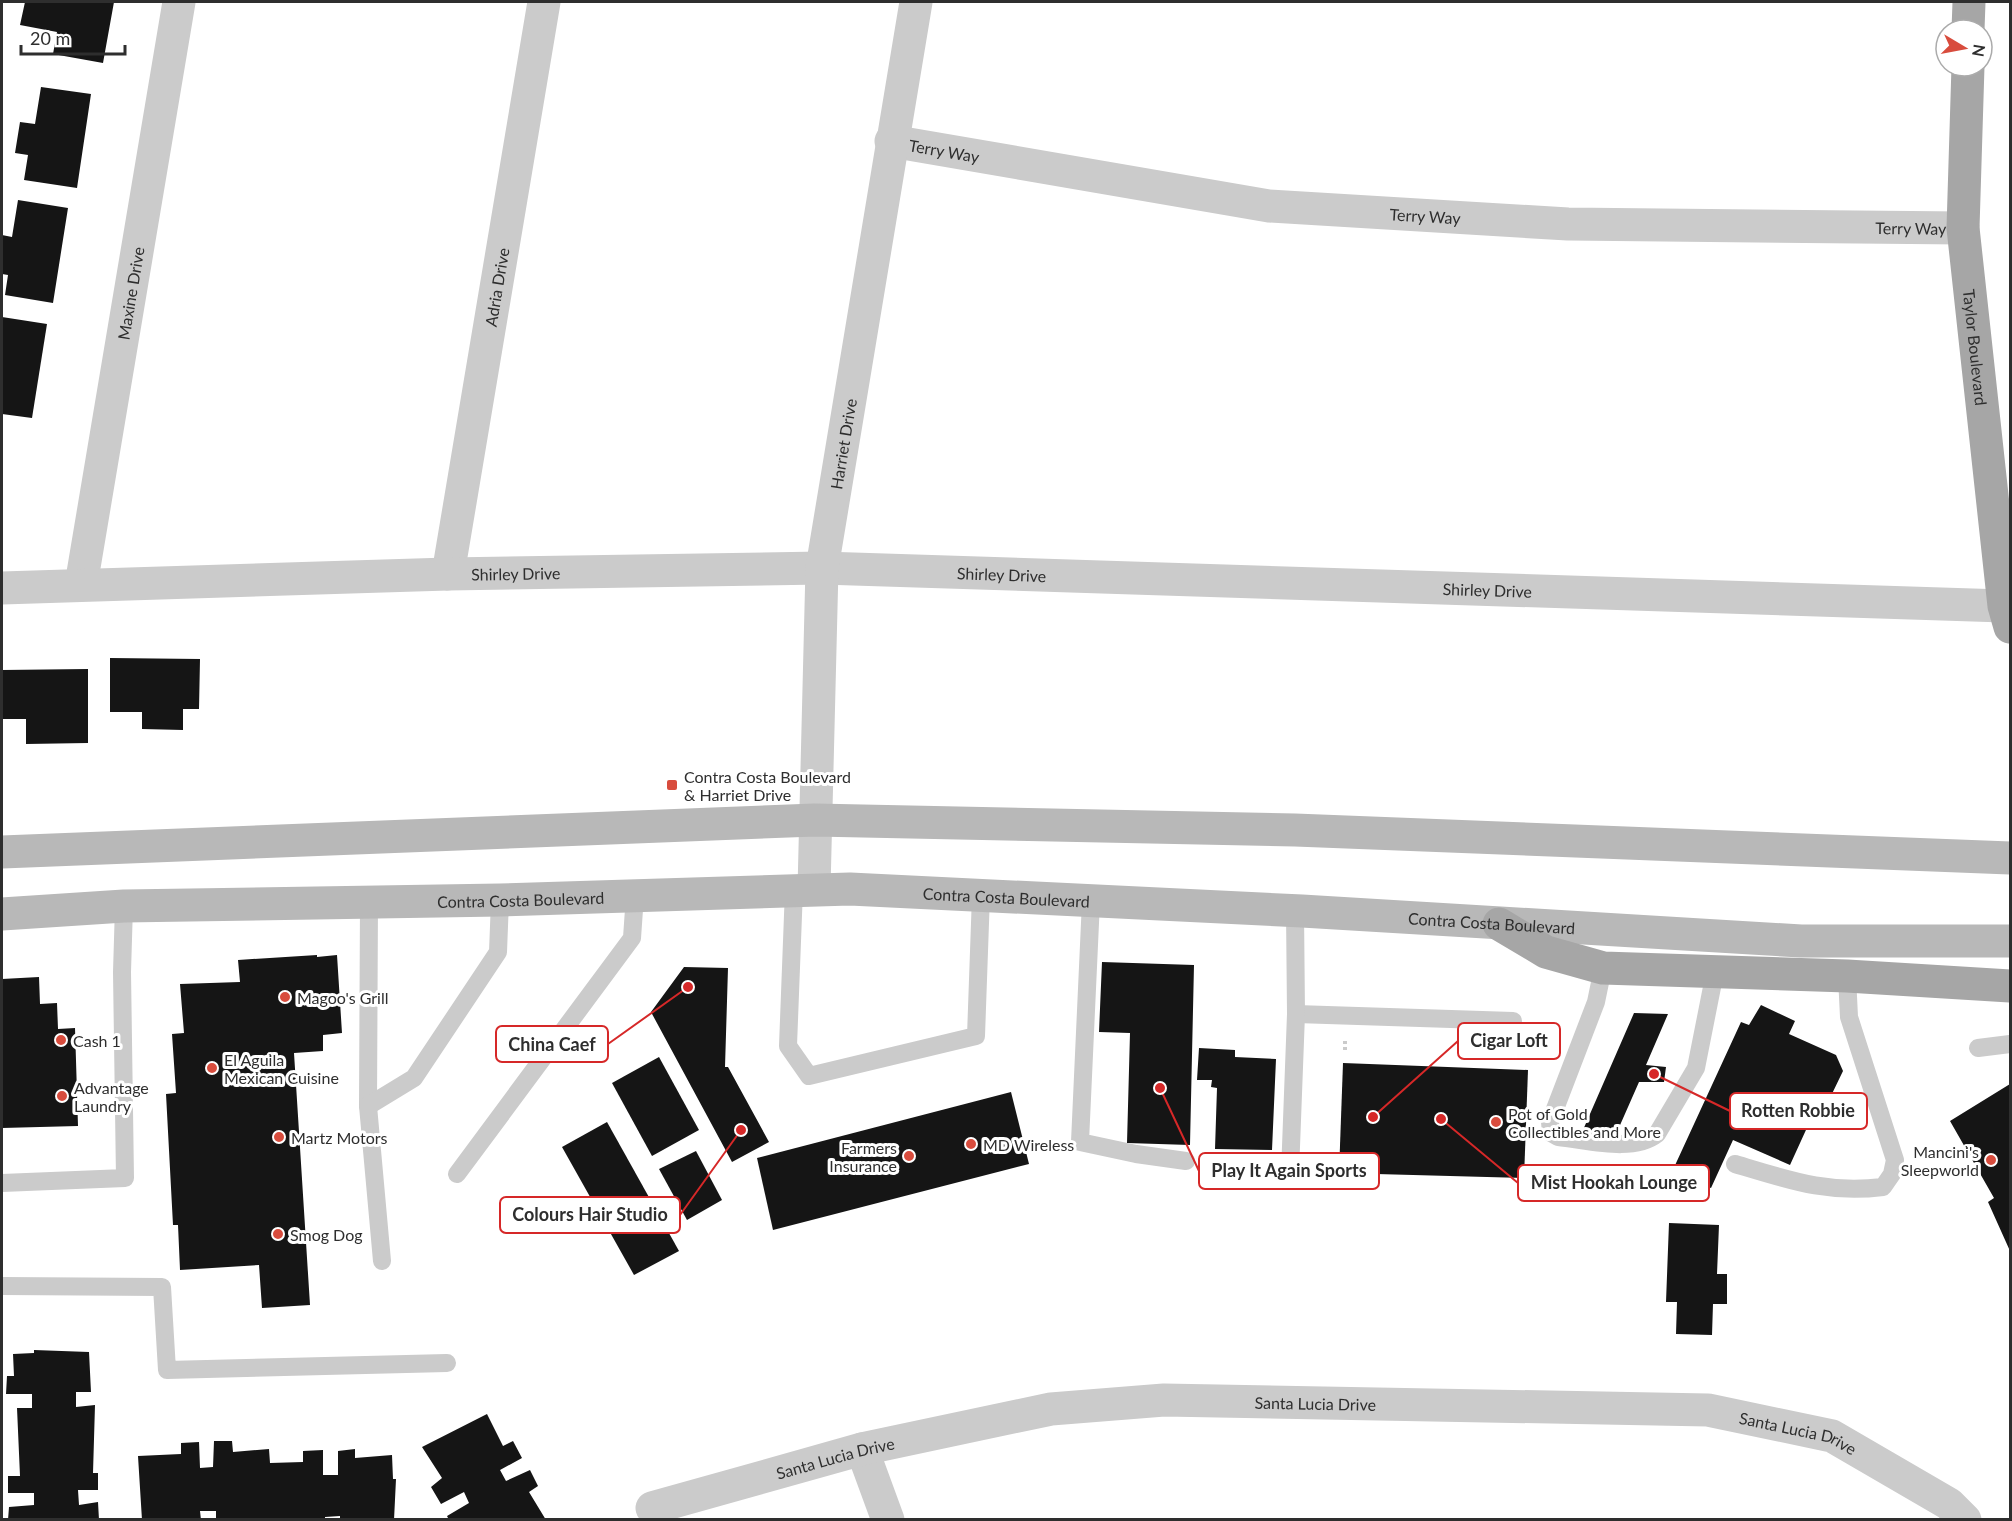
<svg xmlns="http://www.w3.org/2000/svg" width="2012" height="1521" font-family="Lato,sans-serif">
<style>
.building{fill:#151515}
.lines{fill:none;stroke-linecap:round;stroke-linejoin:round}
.path{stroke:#cbcbcb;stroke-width:4;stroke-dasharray:3 3;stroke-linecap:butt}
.service{stroke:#cbcbcb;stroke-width:18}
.minor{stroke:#cbcbcb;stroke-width:33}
.secondary{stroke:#b8b8b8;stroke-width:33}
.primary{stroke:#a6a6a6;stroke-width:33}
.poi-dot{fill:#d84c3d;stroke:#fff;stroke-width:2}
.labels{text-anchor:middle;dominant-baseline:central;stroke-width:6;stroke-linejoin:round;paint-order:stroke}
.street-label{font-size:16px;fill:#2e2e2e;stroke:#fff}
.poi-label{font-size:16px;fill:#2e2e2e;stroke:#fff;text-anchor:start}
.leader{fill:none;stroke:#d62828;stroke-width:2}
.callout-dot{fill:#d62828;stroke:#fff;stroke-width:2}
.callout{fill:#fff;stroke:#d62828;stroke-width:2}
.callout-label{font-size:18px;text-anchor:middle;font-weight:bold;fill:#2e2e2e}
</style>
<rect width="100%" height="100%" fill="#fff"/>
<g class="building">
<polygon points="25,2 114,2 103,63 53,54 57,32 20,25"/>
<polygon points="41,87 91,94 77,188 24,180 28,155 15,153 20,122 35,124"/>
<polygon points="18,200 68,208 53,303 5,295 8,275 2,274 2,235 12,237"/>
<polygon points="2,317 47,324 32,418 2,414"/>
<polygon points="110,658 200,659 199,709 183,709 183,730 142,729 142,712 110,712"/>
<polygon points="88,669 88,743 26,744 26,719 2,719 2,670"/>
<polygon points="317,955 317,957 337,955 342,1033 323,1035 323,1051 294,1053 310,1305 262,1308 259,1265 180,1270 178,1225 173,1225 166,1094 176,1093 172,1034 184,1033 180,984 240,982 238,960"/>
<polygon points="1102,962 1194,965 1190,1145 1127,1143 1130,1033 1099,1032"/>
<polygon points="684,967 728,968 725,1067 728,1067 769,1142 732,1162 651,1012"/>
<polygon points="39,977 40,1004 57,1003 58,1029 75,1028 78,1126 2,1128 2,979"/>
<polygon points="1761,1005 1795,1021 1789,1034 1836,1055 1843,1071 1829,1100 1821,1097 1790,1165 1733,1140 1711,1188 1671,1174 1741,1022 1749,1025"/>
<polygon points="1634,1013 1668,1014 1646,1065 1666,1067 1664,1082 1639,1082 1617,1132 1583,1130"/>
<polygon points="1199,1048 1235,1050 1235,1057 1276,1059 1272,1150 1215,1149 1217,1088 1211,1087 1212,1080 1197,1080"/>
<polygon points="659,1057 699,1130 652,1156 612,1083"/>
<polygon points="1343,1063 1528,1070 1524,1178 1339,1173"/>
<polygon points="2010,1084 2010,1251 1988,1202 1994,1198 1950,1121"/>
<polygon points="1011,1092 1029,1164 773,1230 757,1158"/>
<polygon points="607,1122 679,1251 634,1275 562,1147"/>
<polygon points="696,1151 722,1200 687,1220 659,1169"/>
<polygon points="1669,1223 1719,1225 1717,1274 1727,1274 1727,1304 1713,1304 1712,1335 1676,1334 1677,1302 1666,1302"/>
<polygon points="34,1350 89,1352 91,1392 76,1392 76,1407 95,1405 93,1473 98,1473 98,1490 78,1490 79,1505 98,1502 99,1520 8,1520 9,1507 34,1505 34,1493 8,1493 8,1476 20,1476 17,1408 32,1408 32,1394 6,1394 7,1376 14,1376 13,1354 34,1353"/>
<polygon points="487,1414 503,1446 513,1441 522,1458 500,1470 506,1481 530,1470 538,1486 529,1492 546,1520 449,1520 447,1516 469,1503 464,1492 441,1504 431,1487 442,1478 422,1447"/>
<polygon points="214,1441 232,1441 233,1452 269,1449 270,1463 303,1462 303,1451 323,1450 323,1475 338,1475 338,1451 355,1449 355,1458 392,1455 393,1479 396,1479 394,1520 340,1520 340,1516 325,1517 325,1520 216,1520 216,1511 200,1511 201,1520 142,1520 138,1456 181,1454 181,1443 199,1442 200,1468 213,1467"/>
</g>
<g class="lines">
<polyline class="path" points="1345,1050 1345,1041"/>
<g class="service">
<polyline points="794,889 788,1046 809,1076 976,1036 981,895"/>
<polyline points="1091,901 1080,1142 1136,1154 1186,1161"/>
<polyline points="369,902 368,1106 382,1261"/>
<path d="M 1603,968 L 1596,1002 L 1550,1122 L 1551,1133 L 1558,1137 C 1588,1140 1633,1153 1657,1134 L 1696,1068 L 1715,972"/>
<polyline points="1296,1014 1513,1021"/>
<polyline points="1978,1048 2010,1044"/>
<polyline points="368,1106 414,1078 498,952 500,900"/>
<path d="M 1735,1164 C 1789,1180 1826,1194 1883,1187 L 1892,1174 L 1895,1160 L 1849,1017 L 1847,976"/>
<polyline points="1290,1173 1296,1014 1295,911"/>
<polyline points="457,1174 632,938 635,895"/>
<polyline points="2,1183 125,1178 122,972 124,906"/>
<polyline points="2,1286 162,1287 167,1370 447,1363"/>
</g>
<g class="minor">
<path id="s1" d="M 891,141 L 1269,206 L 1568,224 L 1963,228"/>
<path id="s2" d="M 448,574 L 544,2"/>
<path id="s3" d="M 81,585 L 179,2"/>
<path id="s4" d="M 2,588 L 448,574 L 822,568 L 2004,606"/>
<path id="s5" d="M 814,889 L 822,568 L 916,2"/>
<polyline points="862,1449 888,1520"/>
<path id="s6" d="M 652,1508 L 862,1449 L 1051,1409 L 1164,1400 L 1708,1410 L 1832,1436 L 1949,1504 L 1965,1520"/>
</g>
<g class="secondary">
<polyline points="2,852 815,820 1295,830 2010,858"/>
<path id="s7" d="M 2,914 L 124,906 L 500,900 L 850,889 L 1302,911 L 1801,941 L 2010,941"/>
</g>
<g class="primary">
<polyline points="1968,30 1969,2"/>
<path id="s8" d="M 1968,66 L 1963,228 L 2004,606 L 2010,627"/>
<polyline points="1499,924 1546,952 1603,968 1847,976 2010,986"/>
</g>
</g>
<g class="poi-dot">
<rect x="666" y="779" width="12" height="12" rx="3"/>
<circle cx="285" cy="997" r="6"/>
<circle cx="61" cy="1040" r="6"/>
<circle cx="212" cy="1068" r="6"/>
<circle cx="62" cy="1096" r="6"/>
<circle cx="1496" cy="1122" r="6"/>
<circle cx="279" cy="1137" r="6"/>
<circle cx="971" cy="1144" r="6"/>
<circle cx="909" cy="1156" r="6"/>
<circle cx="1991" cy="1160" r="6"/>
<circle cx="278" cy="1234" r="6"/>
</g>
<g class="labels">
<g class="street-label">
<text stroke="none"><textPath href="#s1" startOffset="54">Terry Way</textPath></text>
<text stroke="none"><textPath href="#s1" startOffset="540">Terry Way</textPath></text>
<text stroke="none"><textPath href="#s1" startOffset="1026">Terry Way</textPath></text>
<text stroke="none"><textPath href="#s2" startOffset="291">Adria Drive</textPath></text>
<text stroke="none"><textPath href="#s3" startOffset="296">Maxine Drive</textPath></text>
<text stroke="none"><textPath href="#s8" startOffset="282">Taylor Boulevard</textPath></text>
<text stroke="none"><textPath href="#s5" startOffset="447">Harriet Drive</textPath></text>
<text stroke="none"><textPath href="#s4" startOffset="514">Shirley Drive</textPath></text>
<text stroke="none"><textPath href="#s4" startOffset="1000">Shirley Drive</textPath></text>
<text stroke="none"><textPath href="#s4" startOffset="1486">Shirley Drive</textPath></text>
<text stroke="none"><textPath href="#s7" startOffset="1005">Contra Costa Boulevard</textPath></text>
<text stroke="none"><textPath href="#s7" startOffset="519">Contra Costa Boulevard</textPath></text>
<text stroke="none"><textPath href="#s7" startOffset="1491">Contra Costa Boulevard</textPath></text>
<text stroke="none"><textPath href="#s6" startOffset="676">Santa Lucia Drive</textPath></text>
<text stroke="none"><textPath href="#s6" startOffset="1162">Santa Lucia Drive</textPath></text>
<text stroke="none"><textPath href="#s6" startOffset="190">Santa Lucia Drive</textPath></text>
</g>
<g class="poi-label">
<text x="684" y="776">Contra Costa Boulevard<tspan x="684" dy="18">&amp; Harriet Drive</tspan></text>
<text x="297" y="997">Magoo's Grill</text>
<text x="73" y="1040">Cash 1</text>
<text x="224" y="1059">El Aguila<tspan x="224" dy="18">Mexican Cuisine</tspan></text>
<text x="74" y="1087">Advantage<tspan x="74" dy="18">Laundry</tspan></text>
<text x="1508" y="1113">Pot of Gold<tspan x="1508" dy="18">Collectibles and More</tspan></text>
<text x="291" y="1137">Martz Motors</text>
<text x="983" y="1144">MD Wireless</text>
<text x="897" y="1147" text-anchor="end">Farmers<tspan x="897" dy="18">Insurance</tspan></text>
<text x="1979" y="1151" text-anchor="end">Mancini's<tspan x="1979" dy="18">Sleepworld</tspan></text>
<text x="290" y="1234">Smog Dog</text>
</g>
</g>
<path class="leader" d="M1373 1117L1458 1041M688 987L608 1044M1654 1074L1730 1111M1160 1088L1199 1171M1441 1119L1518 1183M741 1130L680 1215"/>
<g class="callout-dot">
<circle cx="1373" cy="1117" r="6"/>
<circle cx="688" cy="987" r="6"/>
<circle cx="1654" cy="1074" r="6"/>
<circle cx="1160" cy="1088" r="6"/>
<circle cx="1441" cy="1119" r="6"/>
<circle cx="741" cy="1130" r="6"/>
</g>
<g class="callout">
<rect x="1458" y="1023" width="102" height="36" rx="6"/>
<rect x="496" y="1026" width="112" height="36" rx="6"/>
<rect x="1730" y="1093" width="137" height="36" rx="6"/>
<rect x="1199" y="1153" width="180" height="36" rx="6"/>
<rect x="1518" y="1165" width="191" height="36" rx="6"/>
<rect x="500" y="1197" width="180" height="36" rx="6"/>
</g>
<g class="callout-label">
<text x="1509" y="1047">Cigar Loft</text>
<text x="552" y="1051">China Caef</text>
<text x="1798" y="1117">Rotten Robbie</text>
<text x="1289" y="1177">Play It Again Sports</text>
<text x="1614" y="1189">Mist Hookah Lounge</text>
<text x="590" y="1221">Colours Hair Studio</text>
</g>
<rect width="2012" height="1521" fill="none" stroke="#2e2e2e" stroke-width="6"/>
<g transform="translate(1964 48) rotate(100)"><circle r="28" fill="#ffffff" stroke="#ababab" stroke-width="1.5"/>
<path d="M0-4.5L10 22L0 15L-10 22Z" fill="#d84c3d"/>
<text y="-9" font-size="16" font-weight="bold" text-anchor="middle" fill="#2e2e2e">N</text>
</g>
<path d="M21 45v9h104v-9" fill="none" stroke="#2e2e2e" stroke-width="3"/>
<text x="30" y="45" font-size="18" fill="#2e2e2e" stroke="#ffffff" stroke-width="4.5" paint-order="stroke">20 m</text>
</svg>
